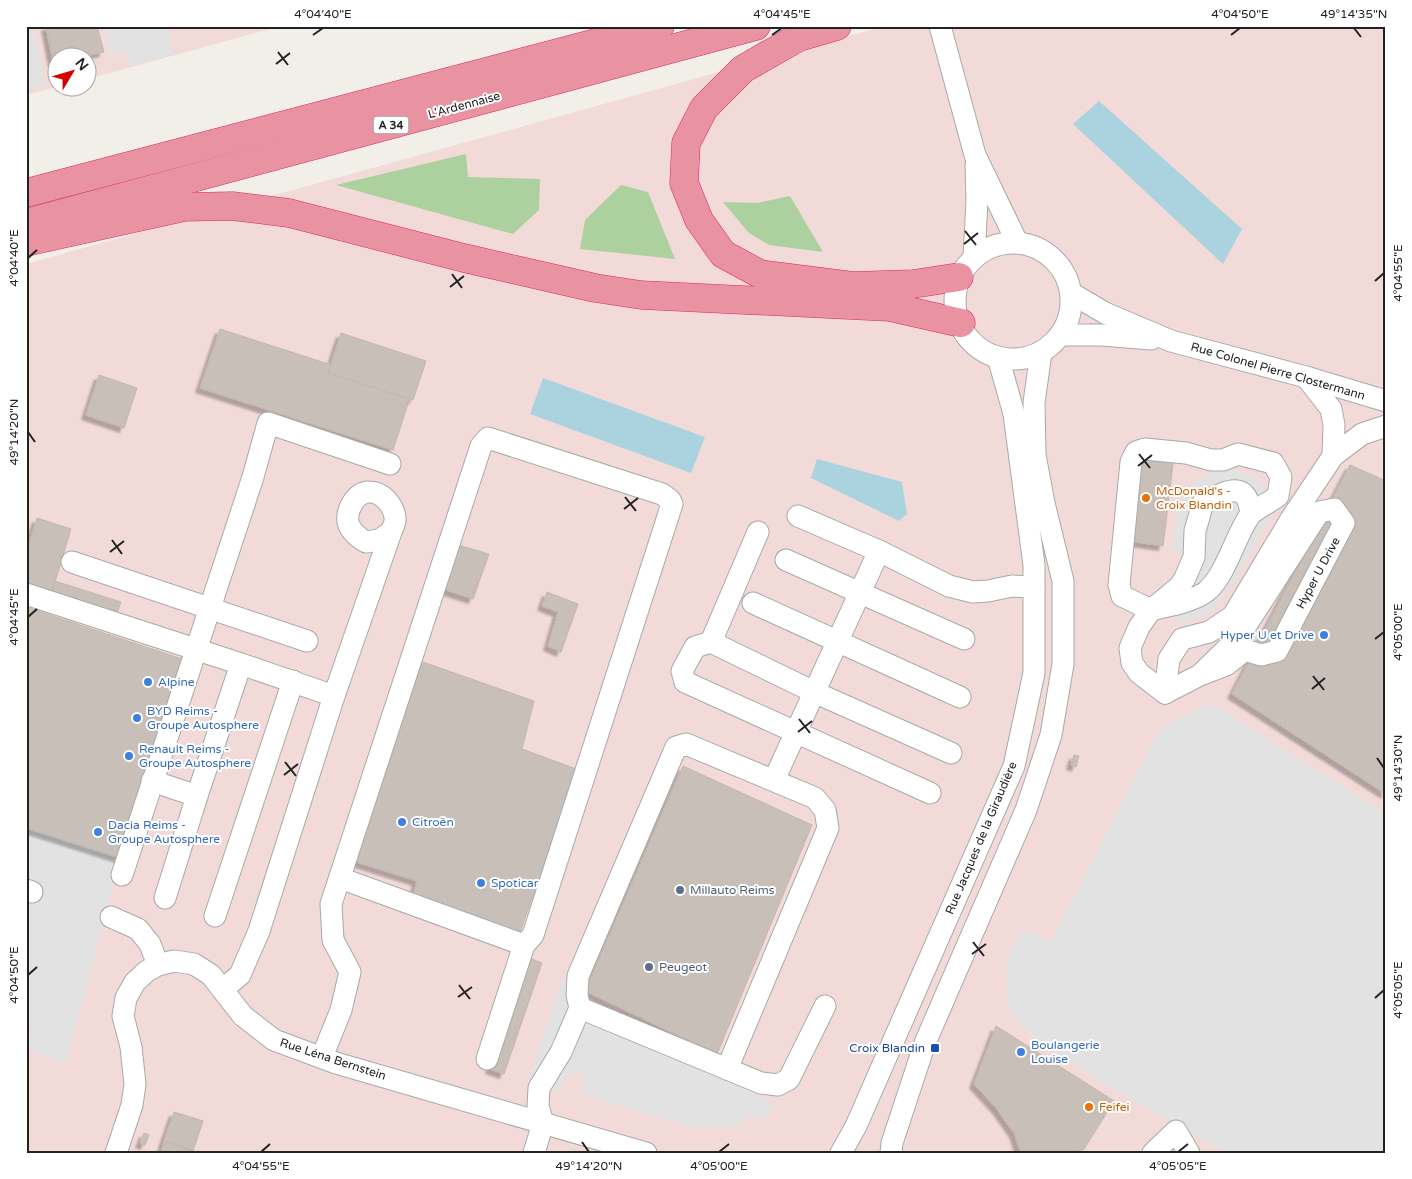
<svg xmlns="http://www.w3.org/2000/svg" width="1412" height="1179" font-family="'Varela Round',sans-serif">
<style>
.commercial{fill:#f2dad9}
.forest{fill:#add19e}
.parking{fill:#e2e2e2}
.water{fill:#aad3df}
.building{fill:#c7bfb8;stroke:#c4b6ab;filter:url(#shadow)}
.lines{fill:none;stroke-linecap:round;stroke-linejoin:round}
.minor-casing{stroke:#a9a9a9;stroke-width:23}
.highway-casing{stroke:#dc2a67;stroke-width:29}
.minor{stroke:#fff;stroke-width:21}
.highway{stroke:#e892a2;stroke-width:28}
.ticks{fill:none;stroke:#222;stroke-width:2}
.food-dot{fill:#e8710a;stroke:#fff;stroke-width:2}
.shop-dot{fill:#3f7fe0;stroke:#fff;stroke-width:2}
.service-dot{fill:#5c6f8a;stroke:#fff;stroke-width:2}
.transit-dot{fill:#1a4fb4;stroke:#fff;stroke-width:2}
.labels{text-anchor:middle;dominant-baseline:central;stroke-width:4;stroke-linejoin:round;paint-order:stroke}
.shield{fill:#fff;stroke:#646464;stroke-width:1}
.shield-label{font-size:11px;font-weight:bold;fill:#222}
.street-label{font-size:12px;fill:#222;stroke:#fff}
.food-label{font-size:12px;fill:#c56008;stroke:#fff;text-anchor:start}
.shop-label{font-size:12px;fill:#366cbe;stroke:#fff;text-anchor:start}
.service-label{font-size:12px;fill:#4e5e75;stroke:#fff;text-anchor:start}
.transit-label{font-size:12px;fill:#164399;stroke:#fff;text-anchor:end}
.neatline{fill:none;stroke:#222;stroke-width:2}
.ticks-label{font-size:12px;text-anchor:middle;fill:#222}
</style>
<defs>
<filter id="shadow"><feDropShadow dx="-4.5" dy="4.5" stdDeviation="1" flood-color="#0004"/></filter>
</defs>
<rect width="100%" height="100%" fill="#f2efe9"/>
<g class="commercial">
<polygon points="26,26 281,26 88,79 88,58 58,58 57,87 26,95"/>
<polygon points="885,26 1386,26 1386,1153 26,1153 26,264"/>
</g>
<g class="forest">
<polygon points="466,154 468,177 540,179 539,210 513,234 336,185"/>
<polygon points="621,185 648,192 675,259 580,249 585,220"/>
<polygon points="790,196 823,252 769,245 749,233 723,202 757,203"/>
</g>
<g class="parking">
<polygon points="26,26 32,26 47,85 26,90"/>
<polygon points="103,26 167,26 174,55 129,66 126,51 110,55"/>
<polygon points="1227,467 1250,474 1269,494 1273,513 1237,579 1211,612 1176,625 1174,609 1187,553 1172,551 1178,505 1192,484 1212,472"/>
<polygon points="1211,703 1386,814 1386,1153 1227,1153 1106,1085 1028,1033 1010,1011 1006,982 1008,957 1021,929 1051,941 1160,728"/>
<polygon points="26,828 120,858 66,1064 26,1049 32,1024 26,1022"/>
<polygon points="563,978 578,984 565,1012 722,1077 774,1104 766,1118 747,1117 737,1128 691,1127 581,1094 584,1073 567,1074 558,1092 529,1078"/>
</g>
<g class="water">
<polygon points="1099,101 1242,229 1223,264 1073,124"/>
<polygon points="543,378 705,437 691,473 530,414"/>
<polygon points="817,459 902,482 907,514 899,521 811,478"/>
</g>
<g class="building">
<polygon points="46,26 97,26 104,52 76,58 58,58 58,61 53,62"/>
<polygon points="220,329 412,391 393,450 200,388"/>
<polygon points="341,333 426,361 413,400 328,373"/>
<polygon points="99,375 137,388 124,428 86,415"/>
<polygon points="1138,454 1174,456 1163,546 1129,541"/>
<polygon points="1350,465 1386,481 1386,794 1232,694"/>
<polygon points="37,518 71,529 51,595 26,588 26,553"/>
<polygon points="458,545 489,554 473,599 443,589"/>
<polygon points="55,581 121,602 116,616 51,595"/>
<polygon points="547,592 578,604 561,652 548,646 558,612 542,606"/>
<polygon points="26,607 182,659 120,858 26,828"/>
<polygon points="420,661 534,701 522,749 579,770 517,940 413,896 417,881 353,861"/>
<polygon points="1074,755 1079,756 1076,767 1071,765"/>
<polygon points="683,766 812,825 717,1054 585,991"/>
<polygon points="527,957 542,963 504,1074 490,1069"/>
<polygon points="996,1026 1114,1101 1084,1149 1070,1153 1021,1153 1014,1133 997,1109 974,1084"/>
<polygon points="174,1112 203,1121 193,1151 164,1141"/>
<polygon points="144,1133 149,1135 145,1145 140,1143"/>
<polygon points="164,1141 193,1151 192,1153 161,1153"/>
</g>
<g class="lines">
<g class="minor-casing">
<g id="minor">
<polyline points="940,26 975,155 1017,242"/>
<circle cx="1013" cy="301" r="58"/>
<polyline points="974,257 977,201 976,165"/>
<polyline points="1071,293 1105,313 1171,341 1306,377 1386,401"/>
<polyline points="1060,335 1102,335 1151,339"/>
<polyline points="1306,377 1331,409 1334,425 1333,456"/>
<path d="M 1145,449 L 1186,453 L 1211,460 L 1223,460 L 1238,454 L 1273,463 L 1281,477 L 1278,496 C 1272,501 1254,510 1250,515 C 1236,535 1226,573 1209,589 C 1198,601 1167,606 1151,610 L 1122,596 L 1119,585 L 1131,462 L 1136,452 Z"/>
<polyline points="798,516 879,551"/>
<polyline points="786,560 964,639"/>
<polyline points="72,562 307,641"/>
<polyline points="26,594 241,664 197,796"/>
<polyline points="753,603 960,697"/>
<polyline points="711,642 758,532"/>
<polyline points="241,664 334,696"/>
<polyline points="1165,693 1200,675 1226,665 1245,650 1261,655 1277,651 1344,523 1334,509 1319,512 1238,638 1200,675"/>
<polyline points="1165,693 1169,659 1182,639 1209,632 1233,616 1291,519 1333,456 1362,434 1386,426"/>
<path d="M 1165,693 L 1139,673 L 1132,663 L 1130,648 L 1139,627 L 1151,610 L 1180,586 L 1185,578 L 1194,557 L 1195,531 L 1203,503 C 1225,492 1246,478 1251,513"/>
<polyline points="774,780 879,551 949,586 973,592 988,591 1012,586 1034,587"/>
<polyline points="152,781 197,796 165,898"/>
<polyline points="930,793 685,682 682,671 695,647 711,642 814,692 951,753"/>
<polyline points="122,875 253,477 268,423 390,464"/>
<polyline points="340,878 524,945"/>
<polyline points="26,890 32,892"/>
<polyline points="215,916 293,681"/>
<polyline points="111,917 138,929 150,944 158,965"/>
<path d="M 223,989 L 240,975 L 259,931 L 334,696 L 391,532 C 393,527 396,522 395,517 C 393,505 382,491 368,492 C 355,493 346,511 348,522 C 350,531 359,538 366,542 L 379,540 L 391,532"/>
<polyline points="580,1008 761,1083 778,1085 789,1079 825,1006"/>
<polyline points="322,1057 341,1010 350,972 333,940 331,904 481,446 488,438 662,494 670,500 672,504 533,935 524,945 487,1059"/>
<polyline points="116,1153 132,1105 135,1084 131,1047 123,1016 126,998 135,982 147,971 158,965 174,961 194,964 211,975 243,1016 274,1040 336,1063 646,1153"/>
<polyline points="534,1153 543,1123 538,1106 539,1088 561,1052 580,1008 577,995 578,976 676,747 686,744 815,798 825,810 828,828 727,1069"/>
<polyline points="841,1153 856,1126 1014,766 1034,673 1034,565 1014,414 998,357"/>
<polyline points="891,1153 892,1143 925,1043 1026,810 1051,735 1063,664 1063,581 1044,503 1035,455 1034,403 1041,352"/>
<polyline points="1153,1153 1176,1131 1189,1153"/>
</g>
</g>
<g class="highway-casing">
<g id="highway">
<polyline points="837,26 799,37 743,69 704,108 686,143 684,183 699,220 723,254 760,274 853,286 913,284 959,277"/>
<polyline points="26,193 660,26"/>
<polyline points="26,223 756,26"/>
<polyline points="26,242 184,207 232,206 289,213 464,258 595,288 641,295 890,307 961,323"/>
</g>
</g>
<use href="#minor" class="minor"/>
<use href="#highway" class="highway"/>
</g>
<path class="ticks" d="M 1354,28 L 1361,37M 313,35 L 323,28M 772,35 L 782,28M 1231,35 L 1240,28M 278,52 L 288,65M 276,64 L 290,53M 965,231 L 976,245M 964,244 L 978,233M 28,258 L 37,250M 452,274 L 462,288M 1375,281 L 1384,273M 450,287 L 464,276M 28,432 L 35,442M 1139,454 L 1150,468M 1138,466 L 1152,455M 625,497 L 636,511M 624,509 L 638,498M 112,540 L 122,554M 110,552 L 124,541M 28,617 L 37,609M 1375,639 L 1384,632M 1313,676 L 1324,690M 1312,689 L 1325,678M 799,719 L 810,733M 798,732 L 812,721M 1377,758 L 1384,768M 285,762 L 296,776M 284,775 L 298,764M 973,942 L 984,956M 972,954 L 986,944M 28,975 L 37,967M 459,985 L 470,999M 458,997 L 472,987M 1375,998 L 1384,990M 582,1142 L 589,1152M 261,1152 L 270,1144M 719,1152 L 729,1144M 1178,1152 L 1188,1144"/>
<g class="food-dot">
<circle cx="1146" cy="498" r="5"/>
<circle cx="1089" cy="1107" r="5"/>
</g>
<g class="shop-dot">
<circle cx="1324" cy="635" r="5"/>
<circle cx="148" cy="682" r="5"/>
<circle cx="137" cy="718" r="5"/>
<circle cx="129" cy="756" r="5"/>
<circle cx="402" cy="822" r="5"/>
<circle cx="98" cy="832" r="5"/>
<circle cx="481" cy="883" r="5"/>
<circle cx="1021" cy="1052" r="5"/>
</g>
<g class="service-dot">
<circle cx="680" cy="890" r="5"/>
<circle cx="649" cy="967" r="5"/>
</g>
<rect class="transit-dot" x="930" y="1043" width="10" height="10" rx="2.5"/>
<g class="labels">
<rect class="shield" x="373.5" y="116.5" width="35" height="17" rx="4"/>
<g class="shield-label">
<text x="391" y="125">A 34</text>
</g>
<g class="street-label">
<text transform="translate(464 105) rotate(-15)">L'Ardennaise</text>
<text transform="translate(1278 371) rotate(16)">Rue Colonel Pierre Clostermann</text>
<text transform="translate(1318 573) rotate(-62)">Hyper U Drive</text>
<text transform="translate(981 838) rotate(-67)">Rue Jacques de la Giraudière</text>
<text transform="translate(333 1059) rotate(18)">Rue Léna Bernstein</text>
</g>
<g class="food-label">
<text x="1156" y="491">McDonald's -<tspan x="1156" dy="14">Croix Blandin</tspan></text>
<text x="1099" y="1107">Feifei</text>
</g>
<g class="shop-label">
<text x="1314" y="635" text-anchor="end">Hyper U et Drive</text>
<text x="158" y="682">Alpine</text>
<text x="147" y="711">BYD Reims -<tspan x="147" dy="14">Groupe Autosphere</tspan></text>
<text x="139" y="749">Renault Reims -<tspan x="139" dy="14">Groupe Autosphere</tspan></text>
<text x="412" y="822">Citroën</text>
<text x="108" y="825">Dacia Reims -<tspan x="108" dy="14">Groupe Autosphere</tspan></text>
<text x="491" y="883">Spoticar</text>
<text x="1031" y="1045">Boulangerie<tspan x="1031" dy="14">Louise</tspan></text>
</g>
<g class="service-label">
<text x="690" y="890">Millauto Reims</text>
<text x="659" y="967">Peugeot</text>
</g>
<g class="transit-label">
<text x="925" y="1048">Croix Blandin</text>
</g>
</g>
<rect width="1412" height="1179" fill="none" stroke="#ffffff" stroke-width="55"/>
<g transform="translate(72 72) rotate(52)"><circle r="24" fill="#ffffff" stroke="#a7a7a7"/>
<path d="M0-4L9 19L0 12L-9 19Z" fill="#d40000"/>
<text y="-8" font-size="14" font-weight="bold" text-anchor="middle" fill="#222222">N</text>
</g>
<rect x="28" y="28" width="1356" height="1124" class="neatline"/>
<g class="ticks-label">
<text x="323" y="18">4°04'40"E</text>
<text x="782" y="18">4°04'45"E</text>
<text x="1240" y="18">4°04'50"E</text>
<text x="1354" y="18">49°14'35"N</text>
<text transform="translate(14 258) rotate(-90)" y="4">4°04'40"E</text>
<text transform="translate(1398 273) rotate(-90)" y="4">4°04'55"E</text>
<text transform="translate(14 432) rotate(-90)" y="4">49°14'20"N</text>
<text transform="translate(14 617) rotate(-90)" y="4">4°04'45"E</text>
<text transform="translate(1398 632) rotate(-90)" y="4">4°05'00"E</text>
<text transform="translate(1398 768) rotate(-90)" y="4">49°14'30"N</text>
<text transform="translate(14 975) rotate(-90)" y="4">4°04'50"E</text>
<text transform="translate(1398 990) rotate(-90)" y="4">4°05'05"E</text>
<text x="261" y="1170">4°04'55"E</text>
<text x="589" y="1170">49°14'20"N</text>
<text x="719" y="1170">4°05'00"E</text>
<text x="1178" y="1170">4°05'05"E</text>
</g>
</svg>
